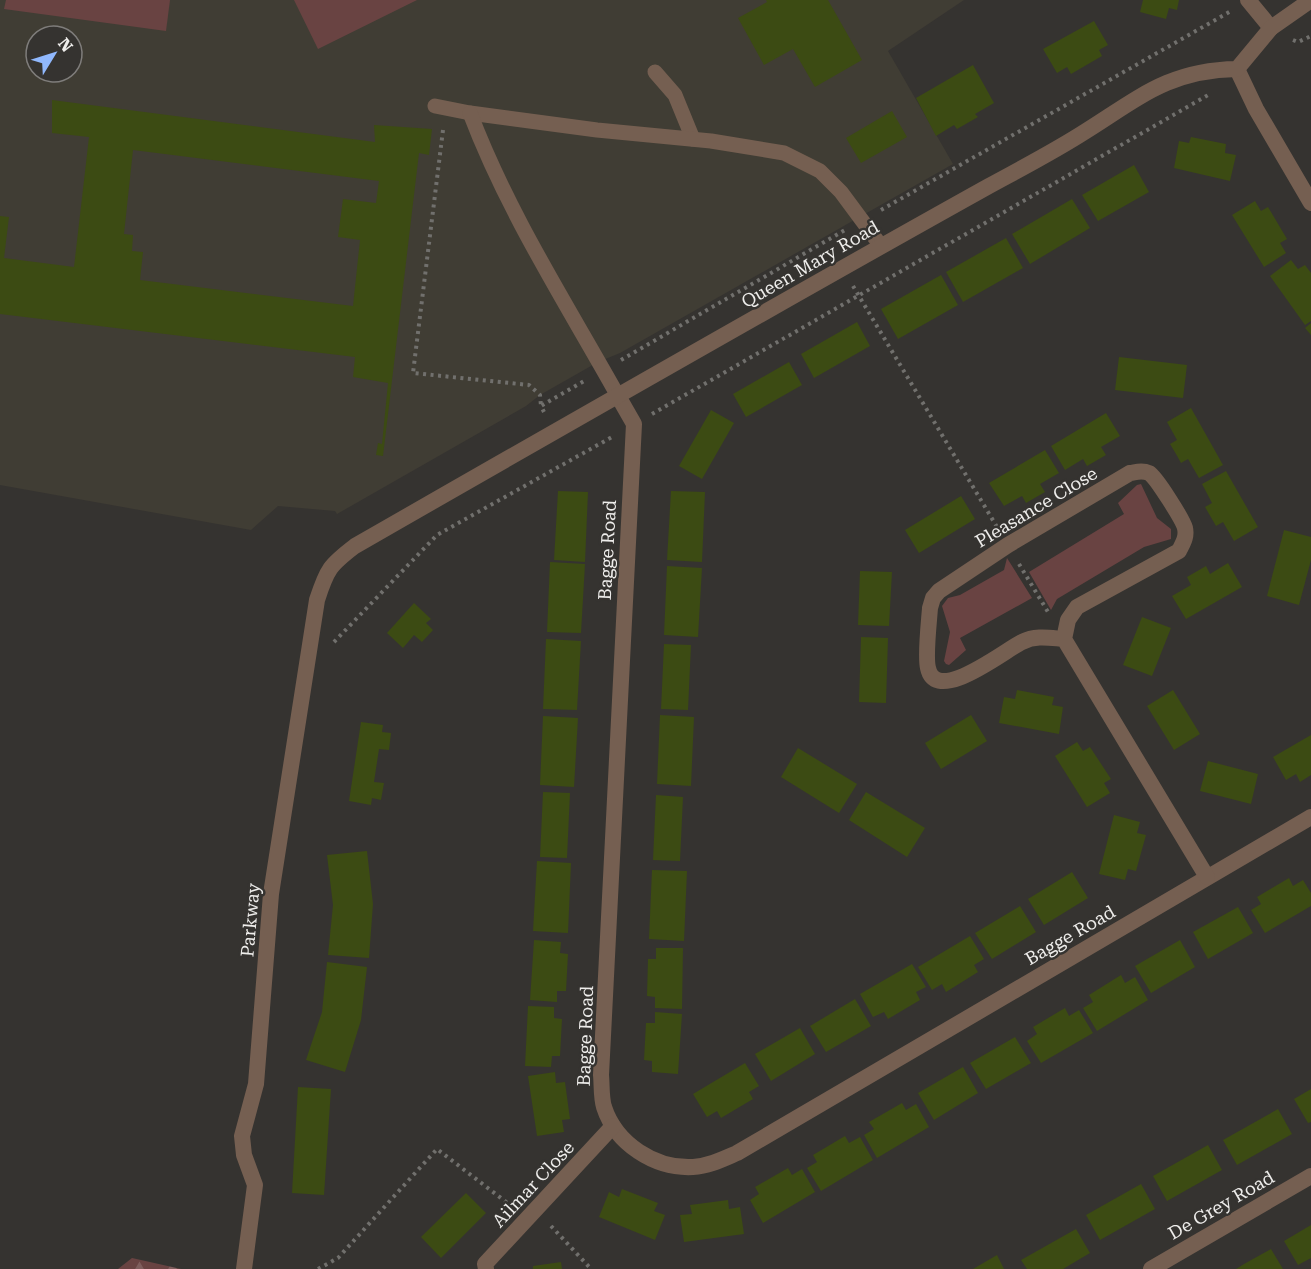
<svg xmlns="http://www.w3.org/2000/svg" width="1311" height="1269" font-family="'Roboto Serif',serif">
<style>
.built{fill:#403d34;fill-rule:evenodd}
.grass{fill:#694342}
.forest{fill:url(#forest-firs)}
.building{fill:#3c4b13;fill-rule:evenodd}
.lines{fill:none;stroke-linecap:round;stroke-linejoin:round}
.path{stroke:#71706d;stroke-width:4;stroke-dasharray:3 4.5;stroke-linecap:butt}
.service{stroke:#755f51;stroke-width:15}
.minor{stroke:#755f51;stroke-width:16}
.labels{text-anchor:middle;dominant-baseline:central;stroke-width:5;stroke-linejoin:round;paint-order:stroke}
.street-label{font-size:18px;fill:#eeedeb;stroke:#353330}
</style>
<defs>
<pattern id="forest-firs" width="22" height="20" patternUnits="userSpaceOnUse" patternTransform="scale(1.5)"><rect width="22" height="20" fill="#694342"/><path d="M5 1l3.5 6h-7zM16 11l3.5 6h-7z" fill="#7f5e5d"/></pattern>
</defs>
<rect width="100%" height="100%" fill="#353330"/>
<path class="built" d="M 0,0 L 964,0 L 888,51 L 953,164 L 620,353 L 598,362 L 540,395 L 526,406 L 337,514 L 335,511 L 278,506 L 251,530 L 0,485 ZM 36,36 L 72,36 L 72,72 L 36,72 Z"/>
<g class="grass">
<polygon points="6,0 170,0 166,31 4,9"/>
<polygon points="294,0 417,0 318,49"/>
<polygon points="1141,484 1157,518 1171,529 1171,539 1144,547 1057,599 1051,610 1029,572 1124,514 1118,503 1137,485"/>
<polygon points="1007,558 1032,598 960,638 966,650 949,665 946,664 944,661 950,632 942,606 948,598 960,595 1004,570"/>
</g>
<polygon class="forest" points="132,1258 181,1269 118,1269"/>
<g class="building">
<polygon points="766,0 828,0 862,60 815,87 793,49 764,65 738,18 767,2"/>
<polygon points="1143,0 1179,0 1177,10 1169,8 1166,19 1140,12"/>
<polygon points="1094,21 1108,45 1099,50 1102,56 1071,74 1067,67 1057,73 1043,49"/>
<polygon points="973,65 994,103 975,114 978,117 957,129 954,125 936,136 916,98"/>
<path d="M 52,100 L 375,142 L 374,125 L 432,129 L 429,155 L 419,153 L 383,456 L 376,455 L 378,443 L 382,444 L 388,383 L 353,377 L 355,357 L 0,314 L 0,216 L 9,217 L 4,258 L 74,267 L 89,137 L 52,133 ZM 133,150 L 379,181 L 376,203 L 343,199 L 338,237 L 360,240 L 353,306 L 140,280 L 143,252 L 132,251 L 133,235 L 124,234 Z"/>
<polygon points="892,111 907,137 861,163 846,138"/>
<polygon points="1191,137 1226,144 1225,153 1236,155 1230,181 1174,168 1179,141 1189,143"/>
<polygon points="1134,165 1149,192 1098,221 1082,195"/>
<polygon points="1072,199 1090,228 1030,264 1012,234"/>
<polygon points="1255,201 1261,211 1268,207 1287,239 1280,243 1286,253 1264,267 1232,215"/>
<polygon points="1006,238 1023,268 963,302 946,272"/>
<polygon points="1291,260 1298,269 1305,265 1311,273 1311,321 1305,325 1270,276"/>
<polygon points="941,275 958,305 898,339 881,309"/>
<polygon points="857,322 870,346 814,378 801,354"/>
<polygon points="1311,323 1311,335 1305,328"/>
<polygon points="1119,357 1187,365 1183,398 1115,390"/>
<polygon points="789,362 802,385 746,417 733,394"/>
<polygon points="1191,408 1223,465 1199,478 1188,459 1181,463 1176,454 1170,444 1177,440 1167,422"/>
<polygon points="711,410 734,423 702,479 679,466"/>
<polygon points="1106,413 1120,436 1101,447 1106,455 1087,466 1083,459 1065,470 1051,446"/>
<polygon points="1045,450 1059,473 1040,484 1045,492 1026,503 1022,496 1004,506 989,483"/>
<polygon points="1226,471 1258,527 1234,541 1223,522 1216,526 1205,507 1212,503 1202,484"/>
<polygon points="558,491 588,492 585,562 554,560"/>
<polygon points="671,491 705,492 702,562 667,560"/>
<polygon points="961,496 975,519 919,553 905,530"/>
<polygon points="1284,530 1311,537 1311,560 1299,605 1267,596"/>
<polygon points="550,562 585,564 581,633 547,632"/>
<polygon points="1228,563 1242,587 1186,619 1172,596 1191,585 1187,577 1206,566 1210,574"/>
<polygon points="667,566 702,568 698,637 664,635"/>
<polygon points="860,571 892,572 889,626 858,625"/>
<polygon points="414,603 431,619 426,623 433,630 422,642 414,635 403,648 387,633"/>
<polygon points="1142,617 1171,628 1152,676 1123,665"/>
<polygon points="861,637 888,638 886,703 859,702"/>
<polygon points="546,639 581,641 577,710 543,709"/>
<polygon points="664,644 691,645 688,710 661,709"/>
<polygon points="1017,690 1054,697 1052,705 1063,707 1059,734 999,723 1004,697 1015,699"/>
<polygon points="1173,690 1200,734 1174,750 1147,706"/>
<polygon points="660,715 694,717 691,786 657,784"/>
<polygon points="971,715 987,741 941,769 925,743"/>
<polygon points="543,716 578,718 574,787 540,785"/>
<polygon points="361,722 383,725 382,732 391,733 389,750 379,749 374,782 384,783 381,800 372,798 371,805 349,801"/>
<polygon points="1311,735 1311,775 1300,782 1296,774 1286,780 1273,757"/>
<polygon points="1077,742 1083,751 1090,747 1111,779 1104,783 1110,793 1087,807 1055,756"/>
<polygon points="798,748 857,784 839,813 781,777"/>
<polygon points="1208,761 1258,774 1251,804 1200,791"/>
<polygon points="543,792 570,793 567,858 540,857"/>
<polygon points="866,792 925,828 907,857 849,820"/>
<polygon points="656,795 683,797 680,861 653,860"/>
<polygon points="1114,815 1140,822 1137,833 1146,835 1136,871 1128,869 1125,880 1099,874"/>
<polygon points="367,851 373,904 369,958 328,955 333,905 327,855"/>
<polygon points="537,861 571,863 568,933 533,931"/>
<polygon points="652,870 687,871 684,941 649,939"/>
<polygon points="1072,872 1088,898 1044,925 1028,899"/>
<polygon points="1289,878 1293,886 1303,880 1311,893 1311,906 1265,933 1251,910 1261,904 1257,897"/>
<polygon points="1020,906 1036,932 992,959 975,933"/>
<polygon points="1238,907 1253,933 1208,959 1193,932"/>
<polygon points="970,936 984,959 974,965 978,972 946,992 942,984 932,990 918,967"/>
<polygon points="534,940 561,942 560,953 568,954 566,991 557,991 557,1002 530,1000"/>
<polygon points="1180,940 1195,967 1151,993 1135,966"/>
<polygon points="656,948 683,948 682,1009 655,1008 655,997 647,996 648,959 656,959"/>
<polygon points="327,962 367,967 361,1020 345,1072 306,1060 322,1012"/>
<polygon points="912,964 926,987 916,992 920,1000 888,1019 884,1012 873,1017 860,994"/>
<polygon points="1121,975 1125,983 1135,977 1148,1000 1097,1031 1083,1008 1093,1002 1089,995"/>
<polygon points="855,999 871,1026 826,1052 810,1026"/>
<polygon points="528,1006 554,1007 554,1018 562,1019 560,1056 552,1056 551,1067 525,1066"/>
<polygon points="1065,1008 1069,1016 1079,1010 1093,1033 1041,1063 1027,1041 1037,1034 1033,1027"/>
<polygon points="655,1012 682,1014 678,1074 652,1072 652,1061 644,1060 646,1023 655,1023"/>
<polygon points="800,1028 815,1054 771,1081 755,1054"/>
<polygon points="1015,1037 1031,1063 986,1089 970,1063"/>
<polygon points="745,1063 759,1086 749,1092 753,1099 721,1118 717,1111 707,1117 693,1094"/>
<polygon points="963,1067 978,1093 934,1120 918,1093"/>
<polygon points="555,1072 556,1083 565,1082 570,1119 562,1120 564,1132 537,1136 528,1076"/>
<polygon points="298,1087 331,1089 324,1195 292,1193"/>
<polygon points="1311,1089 1311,1122 1308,1123 1294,1099"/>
<polygon points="902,1103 906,1110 916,1104 929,1127 877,1158 864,1135 874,1129 869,1122"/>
<polygon points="1278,1109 1292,1134 1237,1165 1223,1140"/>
<polygon points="845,1136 849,1143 860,1137 873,1160 821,1191 807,1168 817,1162 813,1155"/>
<polygon points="1208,1145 1222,1170 1167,1201 1153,1176"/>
<polygon points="788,1168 792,1175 802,1169 815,1192 763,1223 750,1200 759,1194 755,1187"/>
<polygon points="1141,1184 1155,1209 1100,1240 1086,1215"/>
<polygon points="622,1189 658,1203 654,1211 665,1215 655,1240 599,1217 609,1192 619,1197"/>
<polygon points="466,1193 486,1213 441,1258 421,1237"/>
<polygon points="728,1200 729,1209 740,1207 744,1234 684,1242 680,1215 692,1214 690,1205"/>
<polygon points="1311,1225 1311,1258 1298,1265 1284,1241"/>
<polygon points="1076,1229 1090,1253 1063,1269 1027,1269 1021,1260"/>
<polygon points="1271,1249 1283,1269 1236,1269 1244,1264"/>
<polygon points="997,1255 1004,1269 973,1269"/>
<polygon points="561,1262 562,1269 533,1269 533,1266"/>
</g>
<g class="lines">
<g class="path">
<polyline points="1293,40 1298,42 1311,36"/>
<polyline points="443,130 413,373 529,385 540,395 541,406"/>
<polyline points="881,210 1231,11"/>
<polyline points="853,286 997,527"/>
<polyline points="621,360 845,230"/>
<polyline points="544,412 541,406 586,380"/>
<polyline points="652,414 1210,94"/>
<polyline points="1019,564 1048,612"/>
<polyline points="334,642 437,535 612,437"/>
<polyline points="551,1226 591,1269"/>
<polyline points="318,1269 338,1258 437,1149 510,1205"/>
</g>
<g class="service">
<polyline points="655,72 675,95 693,139"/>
<polyline points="435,106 470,113 597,130 711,141 784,153 820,171 841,192 881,246"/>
<path d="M 470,113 C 508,213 566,303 618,396"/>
</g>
<g class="minor">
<polyline points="1248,0 1271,28"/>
<polyline points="1237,69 1256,109 1311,203"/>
<path d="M 618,396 L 634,424 L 601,1075 C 602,1085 601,1097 604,1107 C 616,1144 655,1169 693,1167 C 709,1166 723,1159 737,1153 L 1311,817"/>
<path d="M 1064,639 C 1050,638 1036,635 1022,642 C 1005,650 936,706 928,668 C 925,656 929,622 930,608 L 933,598 L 939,591 L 1008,545 L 1130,473 C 1137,472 1142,470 1149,473 C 1156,477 1183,520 1185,528 C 1187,537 1183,543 1179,551 L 1077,607 L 1068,620 L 1064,639 L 1207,877"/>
<path d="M 244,1269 L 255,1185 L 244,1155 L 242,1136 L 256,1084 L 271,894 L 317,600 C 327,569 330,565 355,546 C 566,425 777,304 989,186 C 1022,168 1055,151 1086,131 C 1140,97 1170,70 1237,69 L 1271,28 L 1311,0"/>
<polyline points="486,1269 485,1264 613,1126"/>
<polyline points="1151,1269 1311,1176"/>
</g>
</g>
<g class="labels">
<g class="street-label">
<text transform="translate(810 264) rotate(-30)">Queen Mary Road</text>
<text transform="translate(1036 507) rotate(-31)">Pleasance Close</text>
<text transform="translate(607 550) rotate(-87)">Bagge Road</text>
<text transform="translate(250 920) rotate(-85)">Parkway</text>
<text transform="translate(1070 935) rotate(-30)">Bagge Road</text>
<text transform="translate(585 1036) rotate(-88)">Bagge Road</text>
<text transform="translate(533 1184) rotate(-47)">Ailmar Close</text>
<text transform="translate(1221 1205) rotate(-30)">De Grey Road</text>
</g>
</g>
<g transform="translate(54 54) rotate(52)"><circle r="28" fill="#353330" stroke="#7f7d7b" stroke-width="1.5"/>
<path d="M0-4.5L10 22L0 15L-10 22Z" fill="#90b8fd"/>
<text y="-9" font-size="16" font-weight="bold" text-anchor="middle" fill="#eeedeb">N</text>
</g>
</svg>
